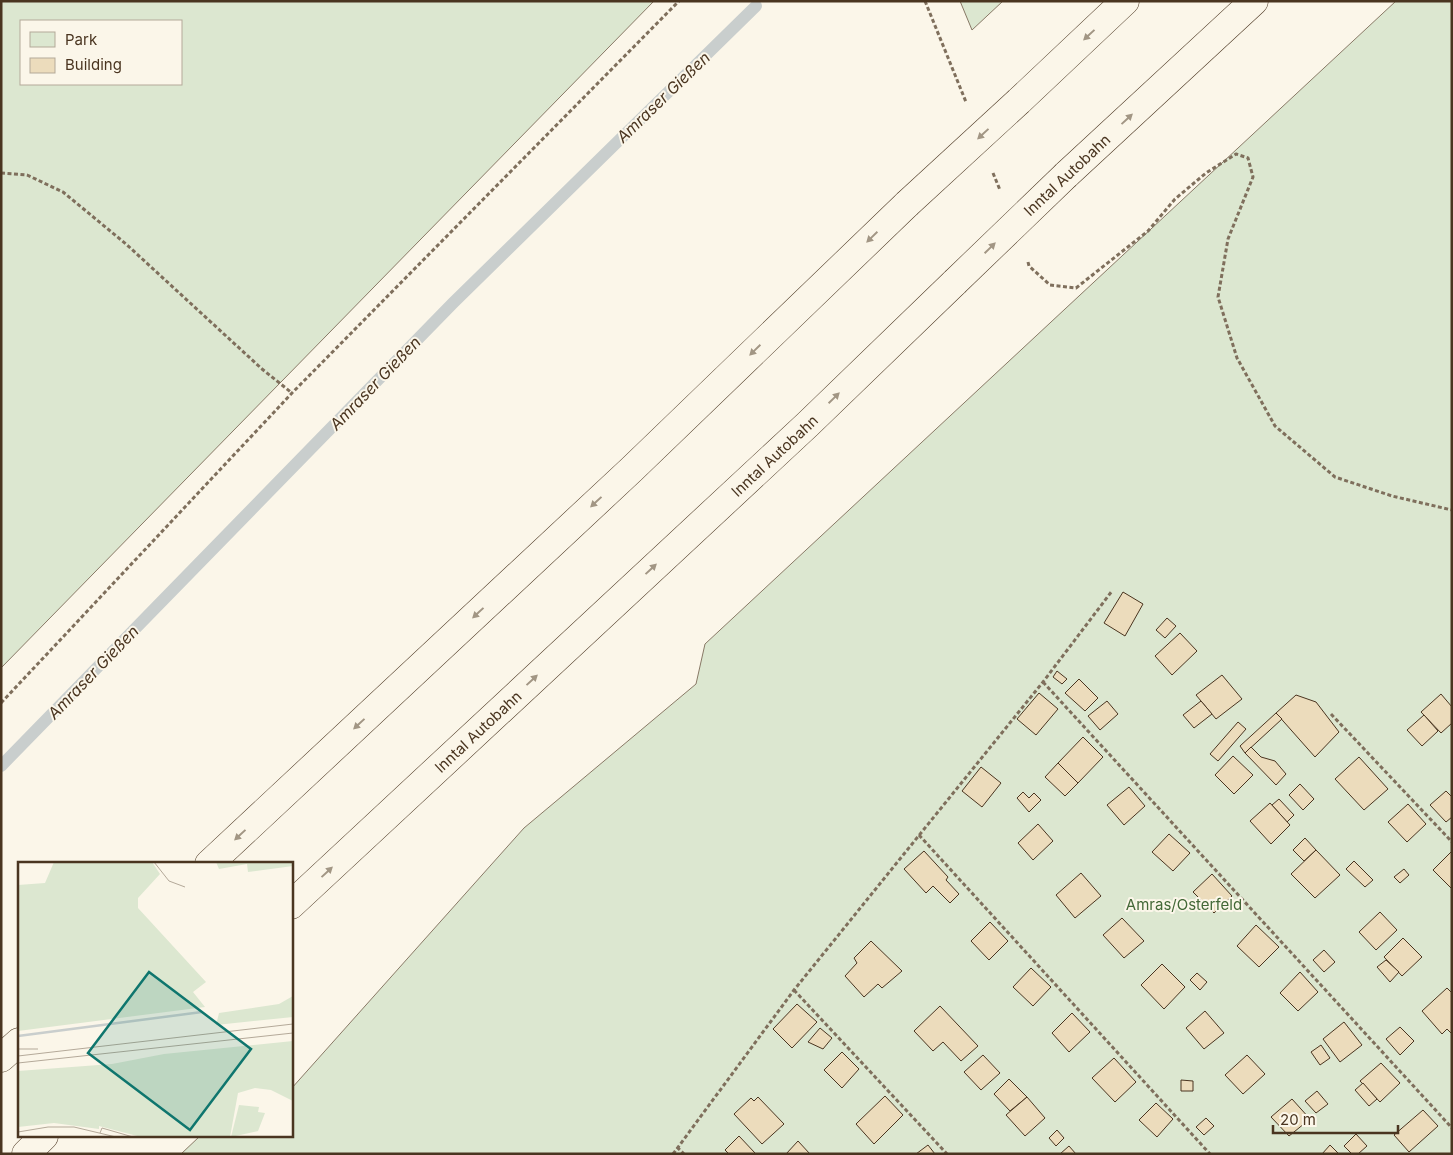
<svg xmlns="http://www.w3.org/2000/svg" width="1453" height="1155" font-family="Inter,sans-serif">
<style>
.green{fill:#dce7d0;stroke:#887966;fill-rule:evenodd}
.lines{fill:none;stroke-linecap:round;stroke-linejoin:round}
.stream{stroke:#c9cecd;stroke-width:12}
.building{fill:#ecdcbc;stroke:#4a3520}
.highway-casing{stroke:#4a3520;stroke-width:29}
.path{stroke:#7f6f5c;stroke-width:3;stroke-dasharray:4 2.5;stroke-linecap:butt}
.highway{stroke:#fbf6e9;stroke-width:28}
.highway-bridge-casing{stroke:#4a3520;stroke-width:29;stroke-linecap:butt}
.highway-bridge{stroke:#fbf6e9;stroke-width:28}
.oneway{fill:#a29684}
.labels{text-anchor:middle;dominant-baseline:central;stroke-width:4;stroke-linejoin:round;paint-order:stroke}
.street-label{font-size:15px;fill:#4a3520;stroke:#fbf6e9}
.park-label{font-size:15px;fill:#436837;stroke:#fbf6e9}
.water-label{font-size:16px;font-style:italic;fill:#4a3520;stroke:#fbf6e9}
.inset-river{fill:none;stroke:#c9cecd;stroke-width:2.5}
.inset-road{fill:none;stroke:#b4a999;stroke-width:1}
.view{fill:#0f766e;fill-opacity:0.15;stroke:#0f766e;stroke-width:2.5}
.inset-edge{fill:none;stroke:#4a3520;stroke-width:2.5}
</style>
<rect width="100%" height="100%" fill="#fbf6e9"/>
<g class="green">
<path d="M 1,1 L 654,1 L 1,668 ZM 21,21 L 181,21 L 181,84 L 21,84 Z"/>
<polygon points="960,1 1003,1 972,30"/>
<polygon points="1396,1 1452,1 1452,1154 181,1154 200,1136 291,1136 291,1089 524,828 696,684 705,644"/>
</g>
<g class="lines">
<polyline class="stream" points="1,766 453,303 756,6"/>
</g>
<g class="building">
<polygon points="1123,592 1143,604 1125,636 1104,623"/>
<polygon points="1167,618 1176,626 1165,638 1156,630"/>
<polygon points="1180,633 1197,651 1172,675 1155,656"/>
<polygon points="1057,671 1067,679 1062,684 1053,677"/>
<polygon points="1222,675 1242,699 1216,719 1196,695"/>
<polygon points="1079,679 1098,698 1085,711 1065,693"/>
<polygon points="1039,693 1058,709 1036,735 1017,719"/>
<polygon points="1441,694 1452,707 1452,723 1441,733 1421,712"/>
<polygon points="1296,695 1316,702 1339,732 1315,757 1276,713"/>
<polygon points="1107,701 1118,714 1100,730 1088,716"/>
<polygon points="1201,701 1212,714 1194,728 1183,715"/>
<polygon points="1276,713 1282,719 1245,753 1240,746"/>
<polygon points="1424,715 1438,731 1422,746 1407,730"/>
<polygon points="1238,722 1246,729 1218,761 1210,754"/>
<polygon points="1083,737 1103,757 1078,783 1058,763"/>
<polygon points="1251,747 1261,757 1275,761 1286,774 1276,785 1245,753"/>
<polygon points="1233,756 1253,775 1234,794 1215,775"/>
<polygon points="1359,757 1388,789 1364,810 1335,779"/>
<polygon points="1058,763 1078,783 1065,796 1045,777"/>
<polygon points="981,767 1001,783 982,807 962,791"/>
<polygon points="1300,784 1314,799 1303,810 1289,795"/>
<polygon points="1129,787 1145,806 1124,825 1107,805"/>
<polygon points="1446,791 1452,797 1452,817 1446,822 1430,805"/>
<polygon points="1023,792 1029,798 1034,793 1041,800 1029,812 1017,798"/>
<polygon points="1279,799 1294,815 1287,822 1272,805"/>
<polygon points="1270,803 1290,825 1271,844 1250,821"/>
<polygon points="1408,804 1426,824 1407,842 1388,822"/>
<polygon points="1038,824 1053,841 1033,860 1018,843"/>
<polygon points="1169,834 1190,853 1173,871 1152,852"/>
<polygon points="1305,838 1316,850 1304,861 1293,850"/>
<polygon points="1316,850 1340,875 1315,898 1291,874"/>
<polygon points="924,851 948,877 946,880 959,894 950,903 933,886 926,893 904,869"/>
<polygon points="1452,851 1452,889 1433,870"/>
<polygon points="1354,861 1373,880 1365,887 1346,869"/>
<polygon points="1404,869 1409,875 1400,883 1394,877"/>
<polygon points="1081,873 1101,896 1075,918 1056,895"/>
<polygon points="1212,874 1232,896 1214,913 1193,892"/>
<polygon points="1380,912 1397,930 1376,950 1359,932"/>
<polygon points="1122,918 1144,941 1124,958 1103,935"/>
<polygon points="990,922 1008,941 989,960 971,941"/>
<polygon points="1256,925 1279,947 1259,967 1237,946"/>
<polygon points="1403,938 1422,957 1402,976 1384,957"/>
<polygon points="871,941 902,971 882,988 878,984 864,997 845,976 857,963 854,958"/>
<polygon points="1324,950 1335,962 1324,972 1313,960"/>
<polygon points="1386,960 1399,972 1390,982 1377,967"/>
<polygon points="1162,964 1185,987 1164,1009 1141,985"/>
<polygon points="1031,968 1051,987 1033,1006 1013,987"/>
<polygon points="1300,972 1318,992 1298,1011 1280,993"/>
<polygon points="1197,973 1207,982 1200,990 1190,980"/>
<polygon points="1447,988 1452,993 1452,1034 1447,1029 1442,1034 1422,1011"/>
<polygon points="797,1004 817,1022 792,1048 773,1029"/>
<polygon points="940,1006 978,1046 961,1061 943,1042 933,1051 914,1031"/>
<polygon points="1205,1011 1224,1033 1204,1049 1186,1028"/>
<polygon points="1072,1013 1090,1032 1069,1052 1052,1033"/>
<polygon points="1344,1022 1362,1045 1340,1062 1323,1039"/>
<polygon points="1400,1027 1414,1041 1400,1055 1386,1039"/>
<polygon points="820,1028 832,1038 823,1049 808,1042"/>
<polygon points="1321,1045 1330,1058 1320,1065 1311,1052"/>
<polygon points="842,1052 859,1069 842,1088 824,1070"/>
<polygon points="983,1055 1000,1073 981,1090 964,1072"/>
<polygon points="1247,1055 1265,1074 1243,1094 1225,1075"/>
<polygon points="1114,1058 1136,1082 1115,1102 1092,1078"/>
<polygon points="1381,1063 1400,1083 1380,1102 1360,1081"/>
<polygon points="1009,1079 1027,1097 1010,1111 994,1094"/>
<polygon points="1181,1080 1193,1081 1193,1091 1181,1091"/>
<polygon points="1363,1083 1377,1099 1369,1106 1355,1090"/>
<polygon points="1317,1091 1328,1104 1316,1113 1305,1101"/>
<polygon points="885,1096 903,1115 874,1144 856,1124"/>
<polygon points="758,1097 784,1124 762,1144 734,1114 751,1098 754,1101"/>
<polygon points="1027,1097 1045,1118 1025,1136 1006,1115"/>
<polygon points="1292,1099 1310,1119 1289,1136 1271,1117"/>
<polygon points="1156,1103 1173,1119 1157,1137 1139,1120"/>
<polygon points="1423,1110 1438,1126 1409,1152 1394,1135"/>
<polygon points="1206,1118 1214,1126 1204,1135 1196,1127"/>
<polygon points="1057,1130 1064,1138 1056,1146 1049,1138"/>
<polygon points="1356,1134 1367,1146 1358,1154 1352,1154 1344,1146"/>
<polygon points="739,1136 755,1153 755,1154 729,1154 725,1150"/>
<polygon points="798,1141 810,1154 786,1154"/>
<polygon points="928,1145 935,1154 916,1154"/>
<polygon points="1330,1145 1339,1154 1322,1154"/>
<polygon points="1069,1146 1076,1154 1060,1154"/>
</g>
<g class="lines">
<g class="highway-casing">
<g id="highway">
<polyline points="1019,101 1125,1"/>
<polyline points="1066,175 1254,1"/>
<polyline points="209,864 632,469 907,204"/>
<path id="s1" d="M 291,905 L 808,424 L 955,282"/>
<polyline points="1,1058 19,1042"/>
<polyline points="26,1154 44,1136"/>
</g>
</g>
<g class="path">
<polyline points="925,1 966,102"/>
<polyline points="1,173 27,175 63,192 126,244 262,369 292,393"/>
<polyline points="993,173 1000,190"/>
<polyline points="1028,262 1029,266 1050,285 1076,288 1148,231 1175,199 1206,173 1236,154 1248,158 1253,177 1228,239 1218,297 1237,358 1275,426 1335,477 1392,496 1452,510"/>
<polyline points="1043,682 1452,1128"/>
<polyline points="1,703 292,393 679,1"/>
<polyline points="1331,714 1452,842"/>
<polyline points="919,835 1210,1154"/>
<polyline points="794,990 947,1154"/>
<polyline points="677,1147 684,1154"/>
<polyline points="673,1154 794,990 1043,682 1112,591"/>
</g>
<use href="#highway" class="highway"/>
<g class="highway-bridge-casing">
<g id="highway-bridge">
<polyline points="907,204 1019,101"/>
<polyline points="955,282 1066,175"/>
</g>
</g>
<use href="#highway-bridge" class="highway-bridge"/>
</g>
<defs><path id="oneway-solid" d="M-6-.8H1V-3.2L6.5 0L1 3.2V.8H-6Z" transform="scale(1.25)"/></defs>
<g class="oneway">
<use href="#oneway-solid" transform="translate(1089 35) rotate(137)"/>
<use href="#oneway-solid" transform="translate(1127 119) rotate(-43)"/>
<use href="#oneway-solid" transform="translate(983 134) rotate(137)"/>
<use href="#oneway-solid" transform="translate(872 237) rotate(136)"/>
<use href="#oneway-solid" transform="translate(990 248) rotate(-44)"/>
<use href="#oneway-solid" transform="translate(755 350) rotate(136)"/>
<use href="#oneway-solid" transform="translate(834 398) rotate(-44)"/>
<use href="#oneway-solid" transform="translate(596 502) rotate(137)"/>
<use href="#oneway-solid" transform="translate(651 569) rotate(-43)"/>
<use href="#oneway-solid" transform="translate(478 613) rotate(137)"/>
<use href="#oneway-solid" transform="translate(532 680) rotate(-43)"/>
<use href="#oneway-solid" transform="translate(359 724) rotate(137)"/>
<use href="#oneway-solid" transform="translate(240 835) rotate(137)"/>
<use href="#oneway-solid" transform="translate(327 872) rotate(-43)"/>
</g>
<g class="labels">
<g class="street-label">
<text transform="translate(1067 175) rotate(-43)">Inntal Autobahn</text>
<text stroke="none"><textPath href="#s1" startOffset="660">Inntal Autobahn</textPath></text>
<text stroke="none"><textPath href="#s1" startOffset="255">Inntal Autobahn</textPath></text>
</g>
<g class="park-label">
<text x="1184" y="904">Amras/Osterfeld</text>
</g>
<g class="water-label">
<text transform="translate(663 97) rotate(-44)">Amraser Gießen</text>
<text transform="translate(375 383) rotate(-46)">Amraser Gießen</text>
<text transform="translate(93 672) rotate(-46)">Amraser Gießen</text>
</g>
</g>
<g transform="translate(18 862)">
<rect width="275" height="275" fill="#fbf6e9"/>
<path d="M 36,0 L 134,0 L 142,12 L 120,36 L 120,46 L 188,120 L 175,130 L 187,145 L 0,169 L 0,23 L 27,21 ZM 198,0 L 275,0 L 275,4 L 230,10 L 229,2 L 201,7 ZM 275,134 L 275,155 L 198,163 L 201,151 L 261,142 ZM 275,179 L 275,239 L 253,228 L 237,226 L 220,231 L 212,275 L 123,275 L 81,264 L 81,267 L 36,261 L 0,265 L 0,209 L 94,202 L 146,192 ZM 221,243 L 241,245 L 240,250 L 247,251 L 240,269 L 213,275 Z" fill="#dce7d0"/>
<path class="inset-river" d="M 0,174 L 184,150"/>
<path class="inset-road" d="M 136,0 L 151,19 L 167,25M 0,187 L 20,187M 0,194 L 275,162M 0,201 L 275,171M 0,270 L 30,265 L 56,265 L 98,275M 82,271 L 84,266 L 115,275"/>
<path class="view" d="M 131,110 L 233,187 L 172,268 L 70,191 Z"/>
<rect width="275" height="275" class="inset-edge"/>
</g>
<rect width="1453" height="1155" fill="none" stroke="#4a3520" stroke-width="5"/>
<rect x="20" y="20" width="162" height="65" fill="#fbf6e9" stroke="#b4a999"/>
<rect x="30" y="32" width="25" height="15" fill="#dce7d0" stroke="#b4a999"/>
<text x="65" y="45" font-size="15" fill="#4a3520">Park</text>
<rect x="30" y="58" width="25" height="15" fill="#ecdcbc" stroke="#b4a999"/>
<text x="65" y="70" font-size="15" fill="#4a3520">Building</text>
<path d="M1273 1125v8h125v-8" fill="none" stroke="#4a3520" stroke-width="2.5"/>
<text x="1280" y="1125" font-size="15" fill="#4a3520" stroke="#fbf6e9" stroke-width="4" paint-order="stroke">20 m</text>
</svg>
